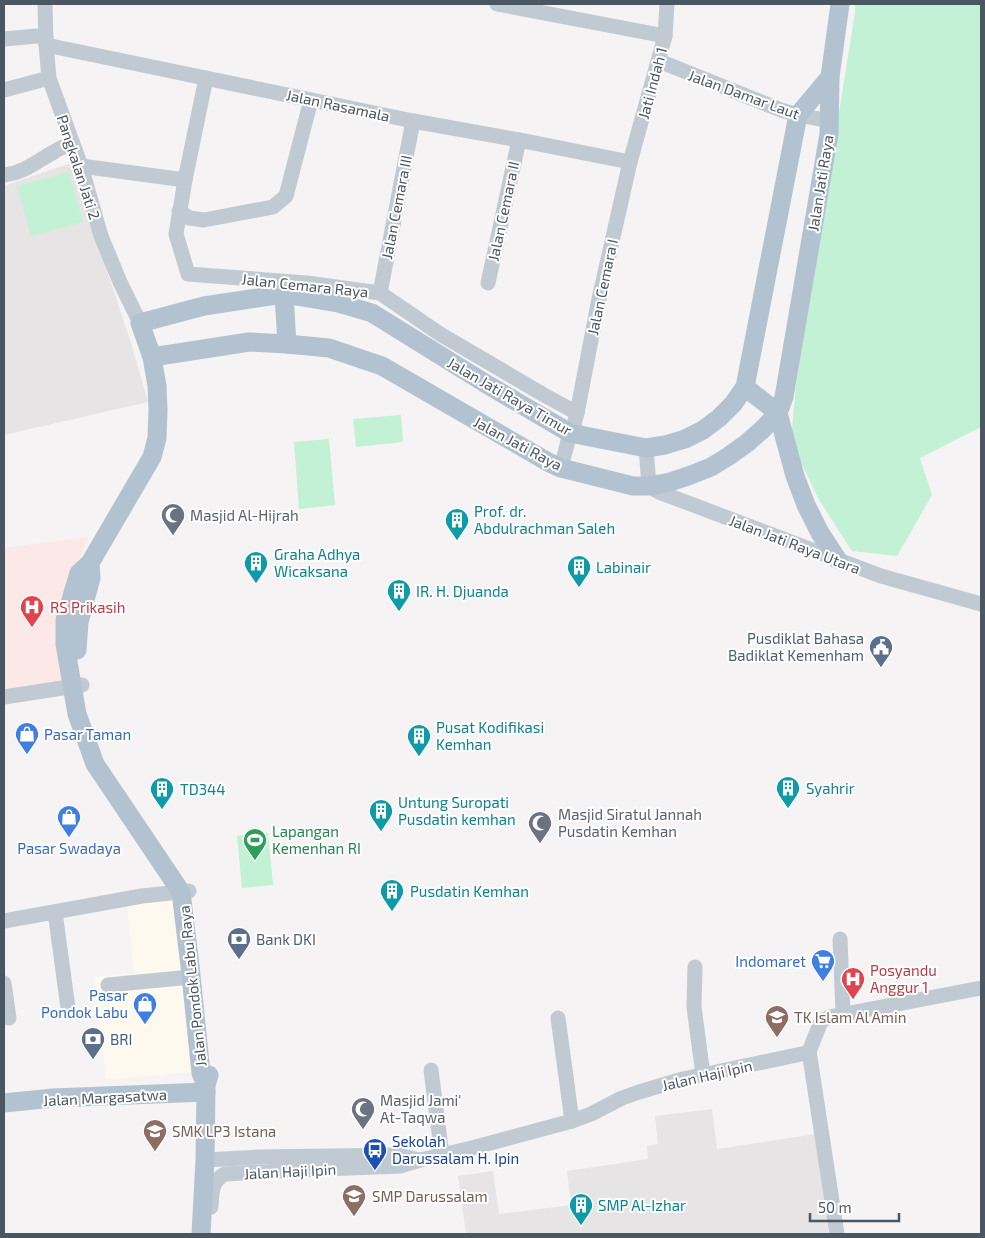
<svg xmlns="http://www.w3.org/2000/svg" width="985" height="1238" font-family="'Exo 2',sans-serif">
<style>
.commercial{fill:#fdf9ef}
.education{fill:#e6e4e5}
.medical{fill:#fce8e6}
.green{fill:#c3f1d5}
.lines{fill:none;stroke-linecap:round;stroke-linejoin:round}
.minor{stroke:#c1cad2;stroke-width:15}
.major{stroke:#b3c2d1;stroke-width:19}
.labels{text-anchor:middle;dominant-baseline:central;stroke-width:4;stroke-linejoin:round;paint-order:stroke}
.street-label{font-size:15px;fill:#4a5661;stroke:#fff}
.culture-label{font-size:15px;fill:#0d838f;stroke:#fff;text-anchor:start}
.worship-label{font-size:15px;fill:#5b616d;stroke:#fff;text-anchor:start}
.health-label{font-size:15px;fill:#be3a42;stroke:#fff;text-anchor:start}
.service-label{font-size:15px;fill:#4e5e75;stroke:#fff;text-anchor:start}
.shop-label{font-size:15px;fill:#366cbe;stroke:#fff;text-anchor:end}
.leisure-label{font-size:15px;fill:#27864d;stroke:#fff;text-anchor:start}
.education-label{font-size:15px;fill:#785e54;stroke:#fff;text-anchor:start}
.transit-label{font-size:15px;fill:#164399;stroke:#fff;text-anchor:start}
</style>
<rect width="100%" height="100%" fill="#f5f3f3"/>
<polygon class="commercial" points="177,893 192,1072 106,1080 94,977 134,973 126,900"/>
<g class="education">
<polygon points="71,163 131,343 148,402 4,435 4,186"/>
<polygon points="712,1109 717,1149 816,1134 829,1234 466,1234 458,1176 493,1171 499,1214 571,1205 567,1171 648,1159 647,1146 658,1144 655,1116"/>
</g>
<polygon class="medical" points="88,537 73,573 62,686 4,696 4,548"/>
<g class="green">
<polygon points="855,4 981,4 981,427 920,458 932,495 897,556 852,551 818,498 791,441 796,385 855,12"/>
<polygon points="69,172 83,222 31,236 17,186"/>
<polygon points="401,415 403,442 356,447 353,419"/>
<polygon points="329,439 335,505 299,509 294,442"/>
<polygon points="268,833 273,885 242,888 237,836"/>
</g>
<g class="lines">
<g class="minor">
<polyline points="45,4 46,45 49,78 81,166 101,236 120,282 140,323"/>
<polyline points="497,4 665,36"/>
<polyline points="4,39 37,36 46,38"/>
<polyline points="46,45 413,121 519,140 630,162"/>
<polyline points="659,61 781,110 798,115 830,121"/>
<polyline points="206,78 185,180 176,234 188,274 307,283 380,293 440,334 544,395 577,413"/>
<polyline points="4,90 49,78"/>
<polyline points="81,166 185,180"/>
<path d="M 4,175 C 24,173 37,161 54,152 C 59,148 66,146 72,144"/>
<polyline points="179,211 189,218 204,220 273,207 286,196 311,100"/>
<polyline points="488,283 519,140"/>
<polyline points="380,293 413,121"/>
<polyline points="646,448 649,486 659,492 881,576 981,604"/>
<polyline points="561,468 570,433 574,425 577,413 599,299 630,162 665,36 667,4"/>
<polyline points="4,697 82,685"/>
<polyline points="55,912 68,1008"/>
<polyline points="4,921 142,896 189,891"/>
<polyline points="840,939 843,1014"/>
<polyline points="695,967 694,1007 703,1075"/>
<polyline points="4,983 9,1018"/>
<polyline points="108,985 191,977"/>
<polyline points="558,1018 572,1121"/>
<polyline points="809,1051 837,1234"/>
<polyline points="431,1070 442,1156"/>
<polyline points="205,1160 259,1157 399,1155 419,1160"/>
<path d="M 211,1207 C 212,1193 211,1181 225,1174 L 299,1170 L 400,1166 L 420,1160 L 472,1148 L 572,1121 L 591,1114 L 622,1098 L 639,1092 L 683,1079 L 806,1053 L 809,1051 L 810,1049 L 820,1024 L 822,1021 L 829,1017 L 981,988"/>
</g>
<g class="major">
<polyline points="284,294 287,344"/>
<polyline points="152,357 249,342 287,344 329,348 382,366 548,462 561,468 633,486 649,486 670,482 691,475 711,467 729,456 747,443 763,429 778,413 784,397 829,134 830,77 840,4"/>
<polyline points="745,387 778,413 795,476 806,505 820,533 837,559"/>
<polyline points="77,650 79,622 91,578 90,563"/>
<polyline points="206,1085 201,1073 190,966 181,892 95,764 77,714 65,644 65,620 79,573 90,563 152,457 157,438 158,410 157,386 152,357 140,323 204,306 284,294 338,303 372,313 488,385 570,433 646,448 665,445 685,439 703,430 719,418 733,404 745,387 798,115 830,77"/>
<polyline points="4,1103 53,1098 206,1092"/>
<polyline points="201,1234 205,1160 206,1085 209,1075"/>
</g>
</g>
<defs>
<g id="mosque-pin" transform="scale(1.25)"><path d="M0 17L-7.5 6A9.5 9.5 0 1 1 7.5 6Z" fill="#6b7280" stroke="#fff"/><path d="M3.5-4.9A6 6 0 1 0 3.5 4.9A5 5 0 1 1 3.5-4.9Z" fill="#fff"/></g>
<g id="building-pin" transform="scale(1.25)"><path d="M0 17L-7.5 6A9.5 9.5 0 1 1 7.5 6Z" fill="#0f9aa8" stroke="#fff"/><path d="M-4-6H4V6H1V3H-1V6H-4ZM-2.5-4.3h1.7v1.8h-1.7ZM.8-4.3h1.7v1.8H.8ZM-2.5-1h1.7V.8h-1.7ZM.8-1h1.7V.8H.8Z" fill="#fff"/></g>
<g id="hospital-pin" transform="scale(1.25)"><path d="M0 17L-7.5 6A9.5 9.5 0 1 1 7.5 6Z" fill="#e0444e" stroke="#fff"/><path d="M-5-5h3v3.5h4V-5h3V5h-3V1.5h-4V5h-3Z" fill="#fff"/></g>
<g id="civic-pin" transform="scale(1.25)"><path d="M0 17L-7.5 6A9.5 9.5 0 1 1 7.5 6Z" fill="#5c6f8a" stroke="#fff"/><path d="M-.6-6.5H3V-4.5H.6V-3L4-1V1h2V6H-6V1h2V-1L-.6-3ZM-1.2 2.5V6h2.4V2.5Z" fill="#fff"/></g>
<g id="shop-pin" transform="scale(1.25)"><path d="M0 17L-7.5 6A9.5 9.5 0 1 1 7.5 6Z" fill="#3f7fe0" stroke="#fff"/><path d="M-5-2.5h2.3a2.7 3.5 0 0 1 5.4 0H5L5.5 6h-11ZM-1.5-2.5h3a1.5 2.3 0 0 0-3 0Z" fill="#fff"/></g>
<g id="stadium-pin" transform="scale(1.25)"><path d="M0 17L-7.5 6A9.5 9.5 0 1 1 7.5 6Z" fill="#2e9e5b" stroke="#fff"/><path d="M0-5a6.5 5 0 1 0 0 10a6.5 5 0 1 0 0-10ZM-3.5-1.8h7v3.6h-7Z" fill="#fff"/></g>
<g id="bank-pin" transform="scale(1.25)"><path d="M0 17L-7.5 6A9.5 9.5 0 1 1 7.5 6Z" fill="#5c6f8a" stroke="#fff"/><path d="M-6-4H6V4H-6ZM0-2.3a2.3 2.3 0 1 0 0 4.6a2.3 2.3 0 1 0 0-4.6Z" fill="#fff"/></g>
<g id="supermarket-pin" transform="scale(1.25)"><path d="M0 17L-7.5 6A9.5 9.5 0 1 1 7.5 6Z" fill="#3f7fe0" stroke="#fff"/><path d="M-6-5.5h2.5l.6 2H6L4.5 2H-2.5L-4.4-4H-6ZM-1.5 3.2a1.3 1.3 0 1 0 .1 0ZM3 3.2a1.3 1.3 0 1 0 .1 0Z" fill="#fff"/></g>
<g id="school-pin" transform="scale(1.25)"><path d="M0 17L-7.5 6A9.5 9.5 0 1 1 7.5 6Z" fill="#8d6e63" stroke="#fff"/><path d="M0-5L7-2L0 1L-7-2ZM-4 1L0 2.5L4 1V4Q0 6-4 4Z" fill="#fff"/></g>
<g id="bus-pin" transform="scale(1.25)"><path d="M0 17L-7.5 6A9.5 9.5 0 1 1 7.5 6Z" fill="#1a4fb4" stroke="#fff"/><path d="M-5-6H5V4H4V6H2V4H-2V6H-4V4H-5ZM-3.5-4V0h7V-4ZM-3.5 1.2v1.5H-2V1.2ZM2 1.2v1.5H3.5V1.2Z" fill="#fff"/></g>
</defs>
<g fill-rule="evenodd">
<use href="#mosque-pin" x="173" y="515"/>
<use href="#building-pin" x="457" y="520"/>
<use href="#building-pin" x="256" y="563"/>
<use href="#building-pin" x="579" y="567"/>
<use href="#building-pin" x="399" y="591"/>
<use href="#hospital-pin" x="32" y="607"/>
<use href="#civic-pin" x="881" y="647"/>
<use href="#shop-pin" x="27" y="734"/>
<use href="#building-pin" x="419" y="736"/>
<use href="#building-pin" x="788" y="788"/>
<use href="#building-pin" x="162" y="789"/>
<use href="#building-pin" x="381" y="811"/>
<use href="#shop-pin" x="69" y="817"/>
<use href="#mosque-pin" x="540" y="823"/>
<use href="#stadium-pin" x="255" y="840"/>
<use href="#building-pin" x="392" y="891"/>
<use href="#bank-pin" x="239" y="939"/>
<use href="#supermarket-pin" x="823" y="961"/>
<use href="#hospital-pin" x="853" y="979"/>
<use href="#shop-pin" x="145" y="1004"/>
<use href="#school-pin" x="777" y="1017"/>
<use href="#bank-pin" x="93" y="1039"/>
<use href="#mosque-pin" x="363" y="1109"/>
<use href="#school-pin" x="155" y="1131"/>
<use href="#bus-pin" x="375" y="1150"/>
<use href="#school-pin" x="354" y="1196"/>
<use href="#building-pin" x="581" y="1205"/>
</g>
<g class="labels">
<g class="street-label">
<text transform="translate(652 83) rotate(-75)">Jati Indah 1</text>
<text transform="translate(744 94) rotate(20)">Jalan Damar Laut</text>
<text transform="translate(338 105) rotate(12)">Jalan Rasamala</text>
<text transform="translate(79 167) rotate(72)">Pangkalan Jati 2</text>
<text transform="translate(820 183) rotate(-81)">Jalan Jati Raya</text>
<text transform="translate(396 207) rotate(-79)">Jalan Cemara III</text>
<text transform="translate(503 211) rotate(-78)">Jalan Cemara II</text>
<text transform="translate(305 285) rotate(6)">Jalan Cemara Raya</text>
<text transform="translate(602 287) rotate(-78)">Jalan Cemara I</text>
<text transform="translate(510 396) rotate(30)">Jalan Jati Raya Timur</text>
<text transform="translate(518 443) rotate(28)">Jalan Jati Raya</text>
<text transform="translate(795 544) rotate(21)">Jalan Jati Raya Utara</text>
<text transform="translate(192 986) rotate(-96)">Jalan Pondok Labu Raya</text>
<text transform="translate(707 1075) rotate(-13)">Jalan Haji Ipin</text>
<text transform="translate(105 1097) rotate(-3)">Jalan Margasatwa</text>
<text transform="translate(290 1171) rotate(-3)">Jalan Haji Ipin</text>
</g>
<g class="culture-label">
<text x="474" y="511">Prof. dr.<tspan x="474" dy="17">Abdulrachman Saleh</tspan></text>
<text x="274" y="554">Graha Adhya<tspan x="274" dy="17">Wicaksana</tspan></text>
<text x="596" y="567">Labinair</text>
<text x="416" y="591">IR. H. Djuanda</text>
<text x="436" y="727">Pusat Kodifikasi<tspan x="436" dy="17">Kemhan</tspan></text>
<text x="806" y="788">Syahrir</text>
<text x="180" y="789">TD344</text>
<text x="398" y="802">Untung Suropati<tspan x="398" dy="17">Pusdatin kemhan</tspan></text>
<text x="410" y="891">Pusdatin Kemhan</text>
<text x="598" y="1205">SMP Al-Izhar</text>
</g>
<g class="worship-label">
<text x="190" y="515">Masjid Al-Hijrah</text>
<text x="558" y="814">Masjid Siratul Jannah<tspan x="558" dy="17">Pusdatin Kemhan</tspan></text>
<text x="380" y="1100">Masjid Jami'<tspan x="380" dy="17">At-Taqwa</tspan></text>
</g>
<g class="health-label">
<text x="50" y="607">RS Prikasih</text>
<text x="870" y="970">Posyandu<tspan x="870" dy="17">Anggur 1</tspan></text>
</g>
<g class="service-label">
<text x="864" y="638" text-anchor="end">Pusdiklat Bahasa<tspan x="864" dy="17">Badiklat Kemenham</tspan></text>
<text x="256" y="939">Bank DKI</text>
<text x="110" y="1039">BRI</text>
</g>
<g class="shop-label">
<text x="44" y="734" text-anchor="start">Pasar Taman</text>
<text x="69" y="848" text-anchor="middle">Pasar Swadaya</text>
<text x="806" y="961">Indomaret</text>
<text x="128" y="995">Pasar<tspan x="128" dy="17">Pondok Labu</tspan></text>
</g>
<g class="leisure-label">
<text x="272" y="831">Lapangan<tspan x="272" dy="17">Kemenhan RI</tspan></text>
</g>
<g class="education-label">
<text x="794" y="1017">TK Islam Al Amin</text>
<text x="172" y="1131">SMK LP3 Istana</text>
<text x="372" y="1196">SMP Darussalam</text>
</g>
<g class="transit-label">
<text x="392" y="1141">Sekolah<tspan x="392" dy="17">Darussalam H. Ipin</tspan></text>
</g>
</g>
<rect width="985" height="1238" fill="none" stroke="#4a5661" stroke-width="10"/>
<path d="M810 1213v8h89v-8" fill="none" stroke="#4a5661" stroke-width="2.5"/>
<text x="818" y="1213" font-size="15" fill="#4a5661" stroke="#ffffff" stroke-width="4" paint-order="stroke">50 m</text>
</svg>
